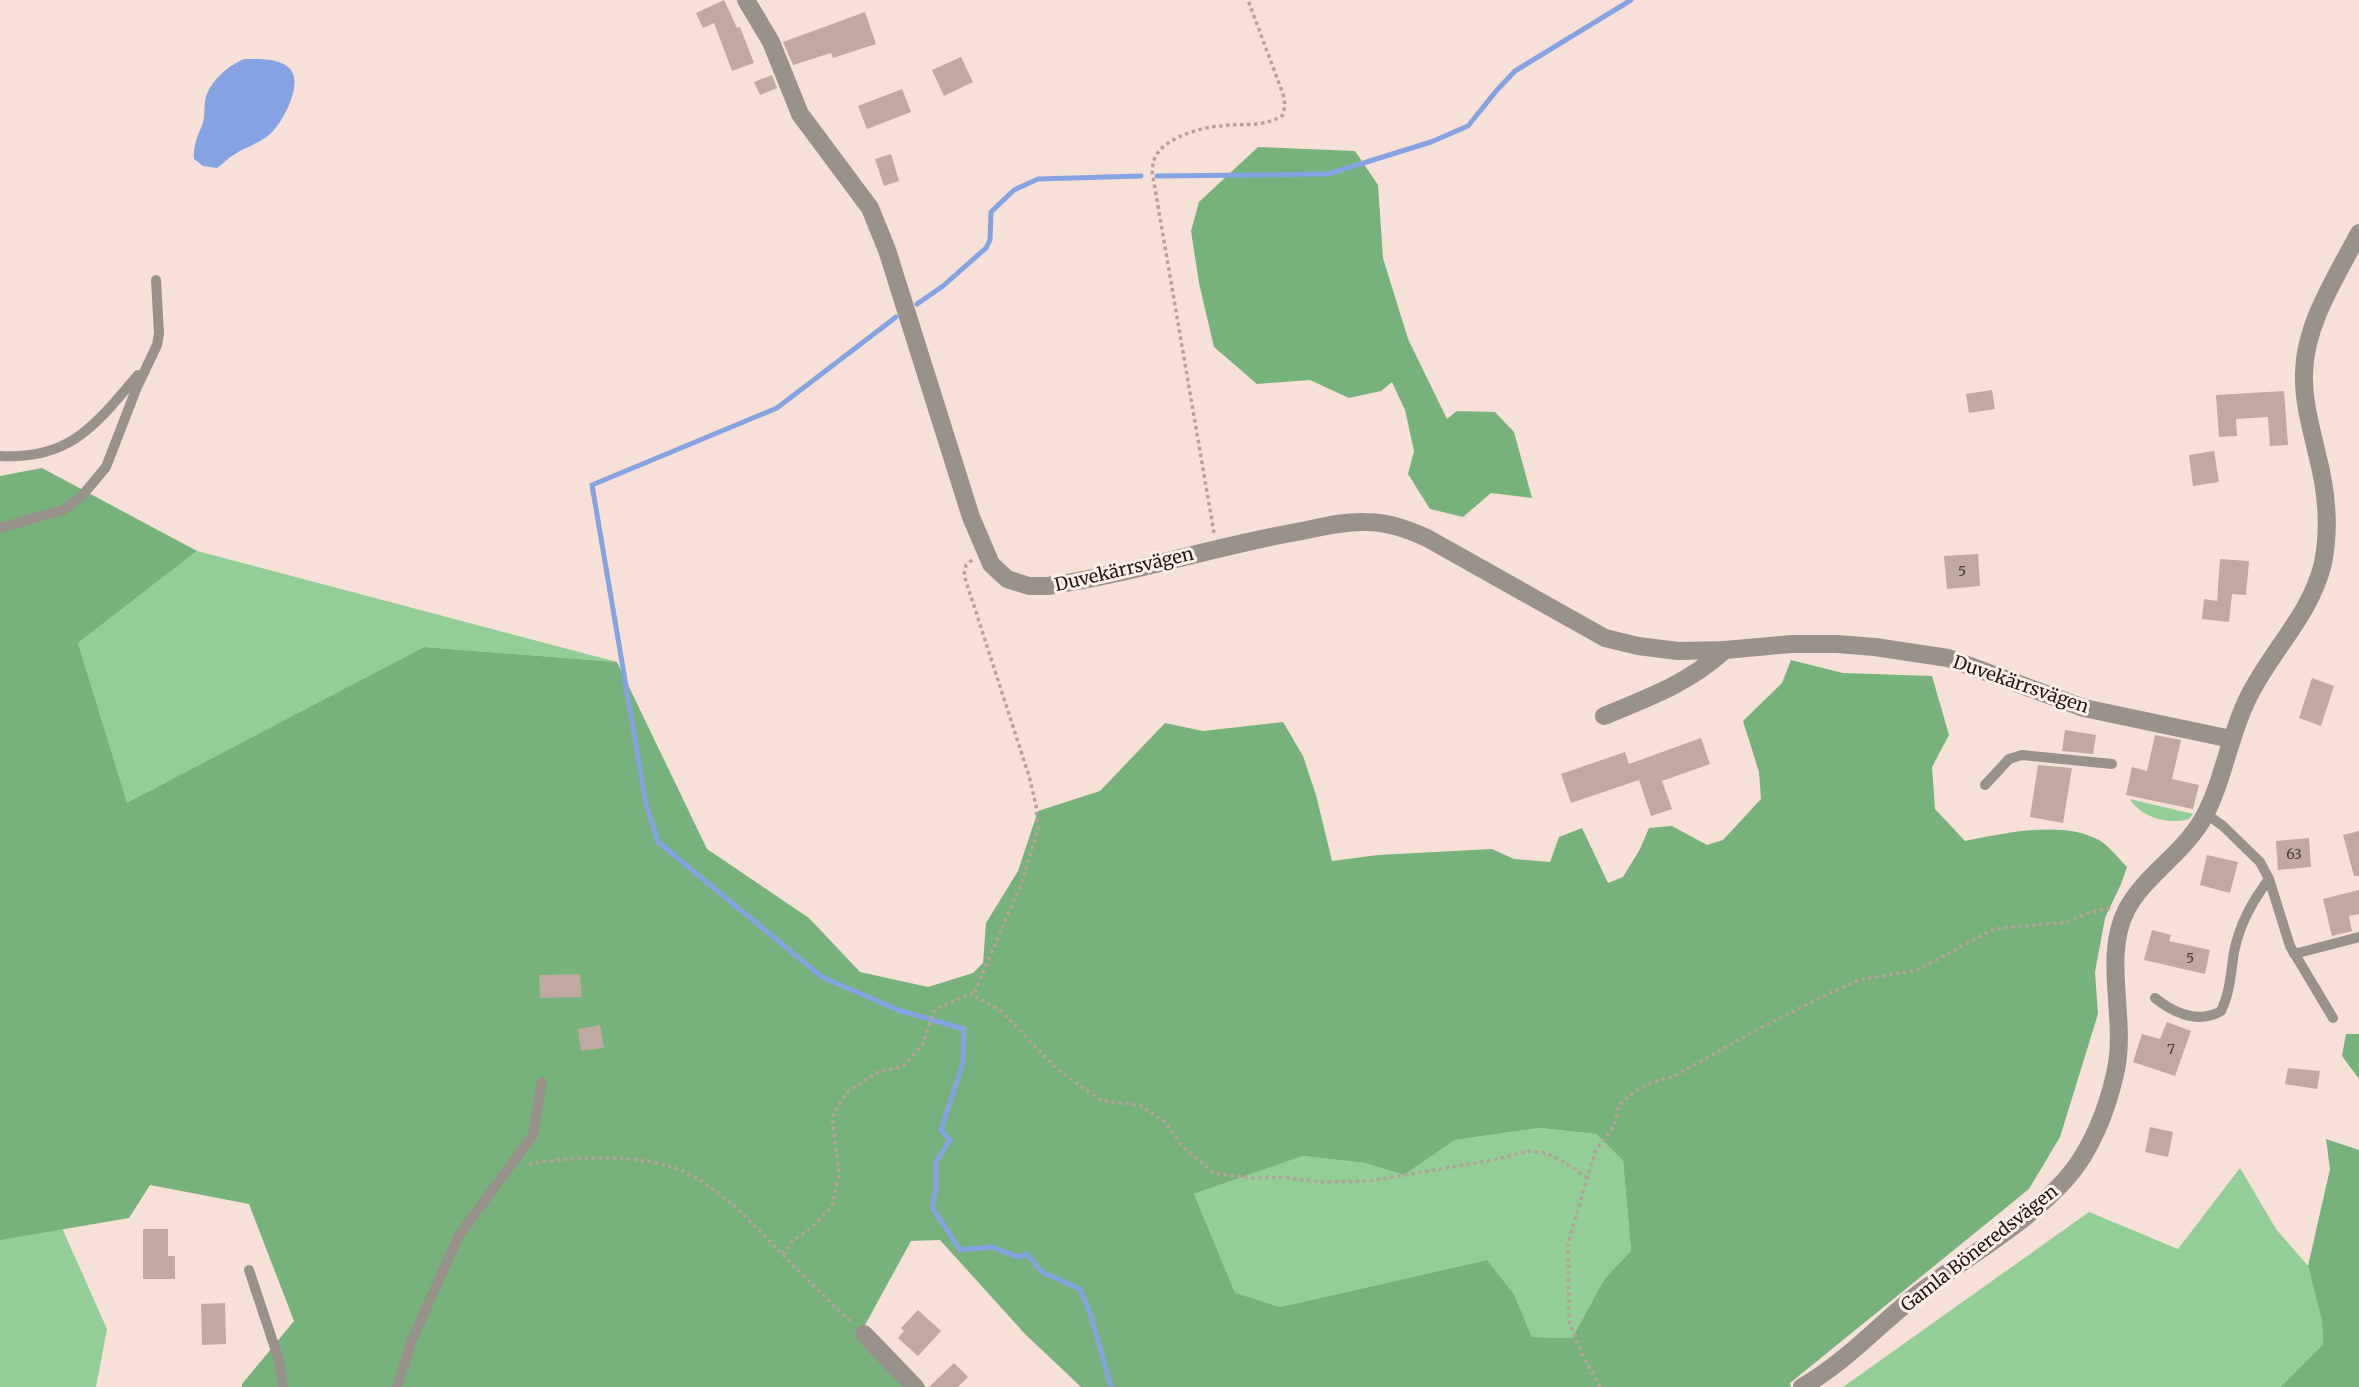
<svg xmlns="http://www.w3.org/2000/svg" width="2359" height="1387" font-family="Merriweather,serif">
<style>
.green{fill:#93cd97}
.forest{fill:#77b27c;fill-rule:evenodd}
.water{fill:#85a3e2}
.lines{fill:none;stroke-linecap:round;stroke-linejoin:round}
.stream{stroke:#85a3e2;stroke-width:5}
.building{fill:#bfa9a0}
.path{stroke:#b4a29b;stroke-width:3.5;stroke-dasharray:3.5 3.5;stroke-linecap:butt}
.service{stroke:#98928a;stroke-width:10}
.minor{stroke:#98928a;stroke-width:18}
.tertiary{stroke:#98928a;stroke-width:18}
.labels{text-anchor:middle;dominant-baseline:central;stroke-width:6;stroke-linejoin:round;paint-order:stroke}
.number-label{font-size:14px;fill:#483c37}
.street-label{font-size:18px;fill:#201814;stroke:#feefea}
</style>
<rect width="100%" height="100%" fill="#f7e0d7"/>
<g class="green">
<polygon points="197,551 617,662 424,647 127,804 78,643"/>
<path d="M 2130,799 L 2193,814 L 2189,819 C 2170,825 2141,818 2130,799 Z"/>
<polygon points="0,1089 107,1329 96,1387 0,1387"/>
<polygon points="1539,1128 1596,1134 1623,1161 1631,1251 1605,1278 1572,1338 1532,1337 1514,1294 1487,1260 1280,1307 1235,1294 1194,1194 1303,1156 1365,1163 1404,1175 1455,1140"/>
<polygon points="2240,1168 2276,1229 2308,1266 2322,1321 2323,1344 2280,1387 1843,1387 2089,1212 2178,1249"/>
</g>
<g class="forest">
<polygon points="1258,147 1355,151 1378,185 1383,258 1408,339 1447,419 1457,411 1495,412 1514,432 1532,498 1491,493 1463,517 1430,509 1408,474 1414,451 1405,410 1392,382 1381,391 1349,398 1310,380 1257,384 1214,347 1199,283 1191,231 1199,202"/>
<path d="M 42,468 L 197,551 L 78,643 L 127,803 L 424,647 L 617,662 L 707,849 L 809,918 L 860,972 L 928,987 L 973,973 L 983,963 L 986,923 L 1018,871 L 1038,811 L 1100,791 L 1165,723 L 1203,731 L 1283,722 L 1303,756 L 1316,795 L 1332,861 L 1378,855 L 1492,849 L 1514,859 L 1550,862 L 1559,837 L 1582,828 L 1608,883 L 1623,877 L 1640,849 L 1649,828 L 1672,826 L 1707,845 L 1723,840 L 1761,799 L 1759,772 L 1743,721 L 1782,683 L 1791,660 L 1843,673 L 1932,676 L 1949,735 L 1932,767 L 1935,809 L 1965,841 C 2003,833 2063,820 2099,840 C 2109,846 2118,858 2127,867 L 2121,884 L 2105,918 L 2095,972 L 2098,1014 L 2060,1137 L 2029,1189 L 1790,1383 L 1791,1387 L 1081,1387 L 1025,1334 L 940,1240 L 911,1241 L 865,1325 L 926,1387 L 242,1387 L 242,1384 L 294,1321 L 249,1204 L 150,1185 L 129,1218 L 0,1240 L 0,476 ZM 1539,1128 L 1596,1134 L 1623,1161 L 1631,1251 L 1605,1278 L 1572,1338 L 1532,1337 L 1514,1294 L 1487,1260 L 1280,1307 L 1235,1293 L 1194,1194 L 1303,1156 L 1365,1163 L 1404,1175 L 1455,1140 Z"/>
<polygon points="2346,1034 2359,1034 2359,1079 2342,1056"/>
<polygon points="2326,1139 2359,1150 2359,1387 2280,1387 2323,1344 2322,1321 2308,1266 2330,1169"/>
</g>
<path class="water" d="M 245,59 C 258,59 278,58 288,67 C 306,81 282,124 269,135 C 258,144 245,147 235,154 C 228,158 223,164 217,168 L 203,166 L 194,159 C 193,145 198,135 203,123 C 205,116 204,108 205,101 C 208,83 229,64 245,59 Z"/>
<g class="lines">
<g class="stream">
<polyline points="1157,176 1328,174 1431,142 1468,126 1497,90 1515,71 1631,0"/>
<polyline points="917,304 943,286 986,248 990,240 991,212 1014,190 1038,179 1141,176"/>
<polyline points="896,317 777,408 592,485 646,804 658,842 822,977 898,1010 964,1029 963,1063 941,1130 950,1140 936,1162 936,1188 932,1207 960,1250 992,1247 1018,1257 1027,1254 1042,1272 1080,1289 1090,1313 1111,1387"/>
</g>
</g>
<g class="building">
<polygon points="724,0 737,28 740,27 754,63 732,71 714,23 703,28 696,13"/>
<polygon points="865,12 876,44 833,58 831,53 793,65 783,42"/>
<polygon points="961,57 973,82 944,96 932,70"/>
<polygon points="772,75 777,88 760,95 754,82"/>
<polygon points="902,89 911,112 867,129 858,106"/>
<polygon points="891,154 899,181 884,186 875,159"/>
<polygon points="1992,390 1995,409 1969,413 1966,394"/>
<polygon points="2284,391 2288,445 2270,446 2268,417 2236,419 2237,436 2219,437 2216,395"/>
<polygon points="2214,451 2219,482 2193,486 2189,455"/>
<polygon points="1978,554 1980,586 1947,589 1944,556"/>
<polygon points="2220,559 2249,561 2246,595 2232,594 2229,622 2202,619 2204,599 2217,601"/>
<polygon points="2312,678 2334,686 2321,726 2299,718"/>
<polygon points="2065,730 2096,735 2093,754 2062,751"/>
<polygon points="2155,735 2181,740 2172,779 2199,785 2193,809 2126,795 2132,767 2147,771"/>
<polygon points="1701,738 1710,764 1662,781 1672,809 1651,816 1639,780 1571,803 1561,774 1625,752 1629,764"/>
<polygon points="2038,765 2072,768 2063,823 2030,817"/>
<polygon points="2359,831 2359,876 2354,876 2343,835"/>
<polygon points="2309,838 2311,867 2278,870 2276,841"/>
<polygon points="2207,855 2238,862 2230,893 2200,885"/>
<polygon points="2359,890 2359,914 2349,916 2352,931 2332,936 2323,899"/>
<polygon points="2152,930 2171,935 2169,941 2210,950 2205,974 2144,960"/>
<polygon points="580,974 582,997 540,998 539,975"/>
<polygon points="2167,1022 2191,1031 2175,1076 2133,1062 2142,1034 2160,1039"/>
<polygon points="600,1025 604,1048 581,1051 578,1029"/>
<polygon points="2288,1068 2320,1071 2317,1089 2285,1084"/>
<polygon points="2150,1127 2173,1132 2168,1157 2145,1152"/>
<polygon points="143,1229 168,1229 168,1256 175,1256 175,1279 143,1279"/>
<polygon points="225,1303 226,1344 202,1345 201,1304"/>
<polygon points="918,1310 941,1331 918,1356 898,1338 904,1331 901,1328"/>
<polygon points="954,1363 968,1377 958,1387 929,1387"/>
</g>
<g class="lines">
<g class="path">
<path d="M 1214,533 L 1152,171 C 1153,163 1154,156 1160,150 C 1171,137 1202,127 1220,126 C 1242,123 1264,128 1283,115 L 1285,105 L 1283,94 L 1248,0"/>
<polyline points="972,560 966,565 964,575 1029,776 1036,805 1038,829 1022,882 981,977 975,992 977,998 1001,1011 1058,1070 1102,1101 1140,1105 1165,1122 1183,1147 1213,1173 1252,1178 1282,1177 1319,1182 1369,1181 1498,1159 1529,1151 1546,1153 1566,1163 1587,1178"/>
<path d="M 529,1164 C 572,1156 648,1153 687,1173 C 724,1192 752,1223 780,1252 C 804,1276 828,1300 852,1323"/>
<polyline points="783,1255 792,1241 811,1228 832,1207 839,1173 832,1117 846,1093 875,1073 903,1066 923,1044 935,1009 975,992"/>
<polyline points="1600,1387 1581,1352 1569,1321 1568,1243 1595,1152 1614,1126 1619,1105 1634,1092 1653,1082 1673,1077 1758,1029 1832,992 1859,980 1917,970 1994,929 2068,922 2090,912 2110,908"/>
</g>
<g class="service">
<path d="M 0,456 C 71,460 96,424 138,375"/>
<polyline points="0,528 63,510 81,497 106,467 137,387 157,345 159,334 156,280"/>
<polyline points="1985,785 2009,759 2022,755 2112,764"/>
<polyline points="2205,813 2223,826 2260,862 2269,879 2290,946 2333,1018"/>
<polyline points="2294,954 2359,937"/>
<path d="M 2155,998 C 2174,1013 2198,1024 2221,1011 C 2230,993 2231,972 2234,952 C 2240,923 2252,902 2269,879"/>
<polyline points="249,1270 279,1360 283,1387"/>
<polyline points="397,1387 412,1340 459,1235 533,1135 542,1082"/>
</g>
<g class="minor">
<path d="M 746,0 L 771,42 L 800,114 L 870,208 L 887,250 L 971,517 L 991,564 L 1007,579 L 1029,586 L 1048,586 C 1130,574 1209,548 1291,533 C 1315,529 1340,521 1365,522 C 1388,522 1407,529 1427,538 L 1605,638 L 1638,646 L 1678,651 L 1725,650 L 1791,644 L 1837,644 L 1875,647 L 1948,658 L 2084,708 L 2231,739"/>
<path d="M 1604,716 C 1650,697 1687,684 1725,650"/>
<polyline points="864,1334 915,1387"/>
</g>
<path class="tertiary" d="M 1802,1387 C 1844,1363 1877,1327 1914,1297 C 1964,1258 2024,1226 2066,1179 C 2091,1151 2107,1110 2115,1074 C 2128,1022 2102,958 2126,911 C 2142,878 2180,856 2201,822 C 2223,785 2228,739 2247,700 C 2269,653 2311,615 2323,563 C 2330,528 2326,488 2317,454 C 2311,427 2303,401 2304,373 C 2305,323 2337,276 2359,233"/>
</g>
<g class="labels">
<g class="number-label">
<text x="1962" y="571">5</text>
<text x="2294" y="854">63</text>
<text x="2190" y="958">5</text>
<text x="2171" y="1049">7</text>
</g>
<g class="street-label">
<text transform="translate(1124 569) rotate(-13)">Duvekärrsvägen</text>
<text transform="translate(2021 684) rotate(19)">Duvekärrsvägen</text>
<text transform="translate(1979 1248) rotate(-38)">Gamla Böneredsvägen</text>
</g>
</g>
</svg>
